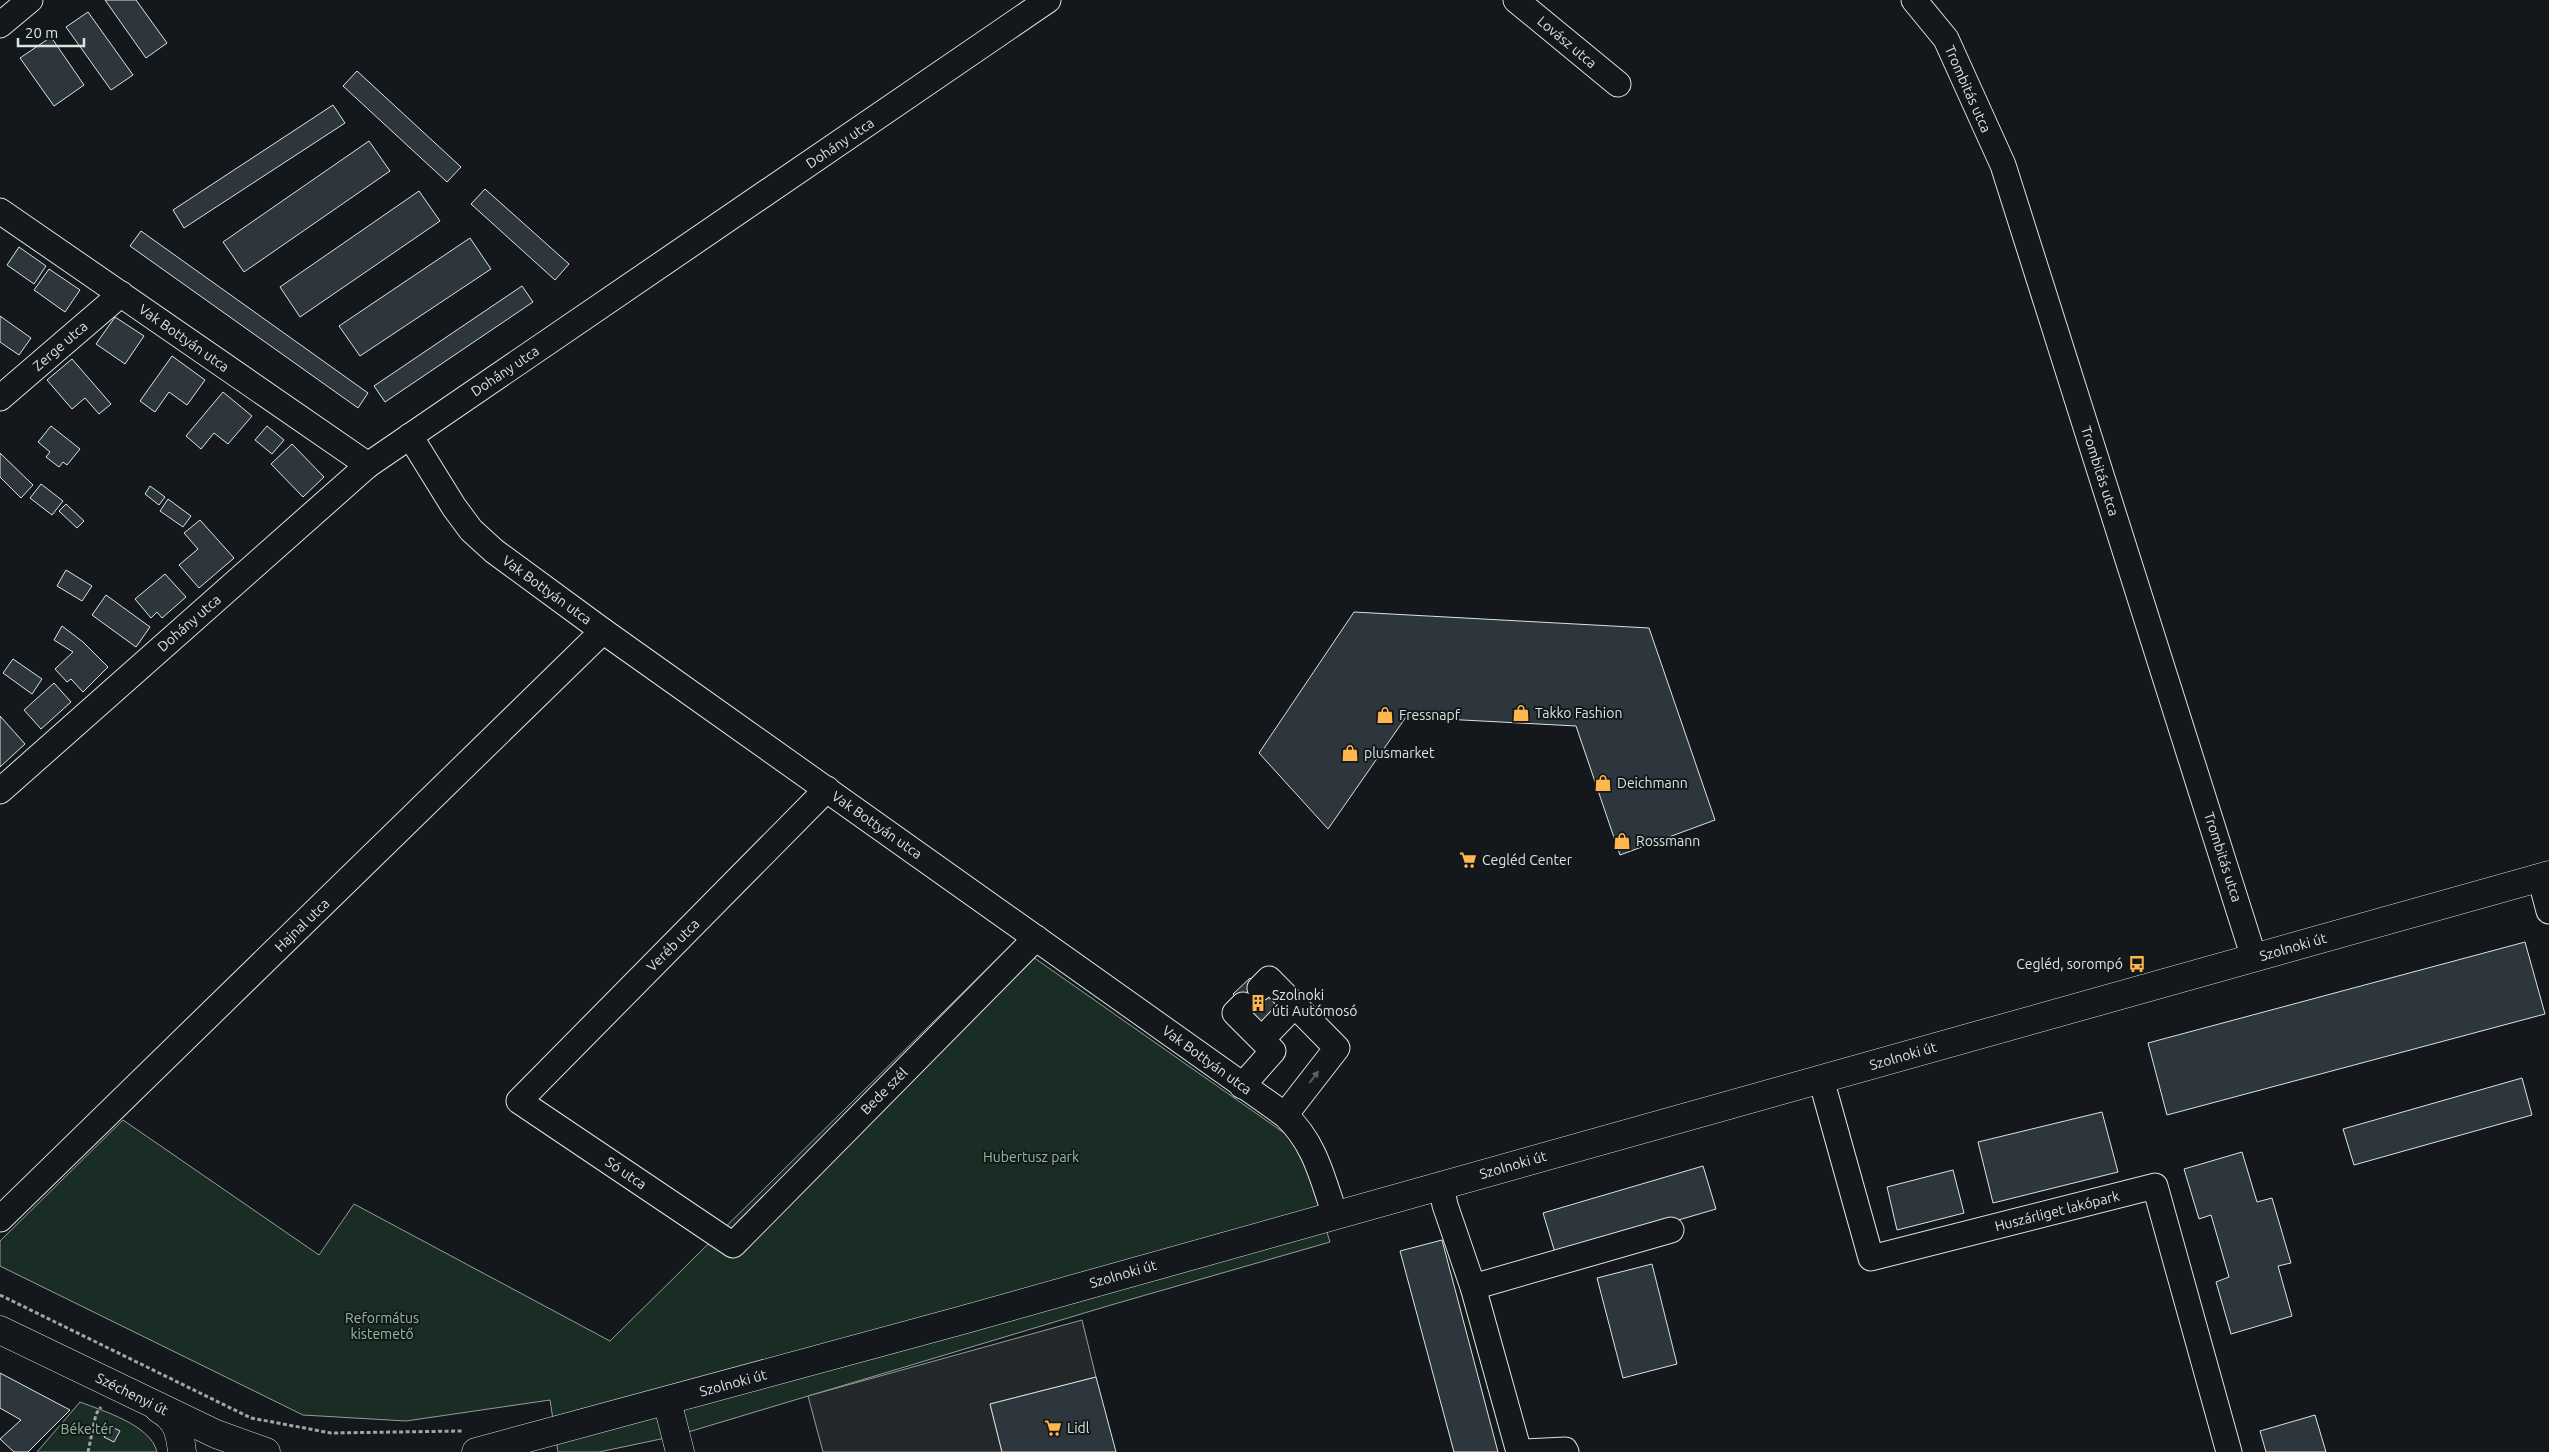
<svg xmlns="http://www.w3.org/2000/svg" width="2549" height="1452" font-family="Ubuntu,sans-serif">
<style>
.green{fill:#1a2d24;stroke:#939e99}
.parking{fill:#24282b;stroke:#939e99}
.building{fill:#2c363c;stroke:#d8e6dc}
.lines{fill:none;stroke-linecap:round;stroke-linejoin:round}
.minor-tunnel{stroke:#313739;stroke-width:25;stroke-dasharray:25 12;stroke-linecap:butt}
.minor-casing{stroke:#d8e6dc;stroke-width:27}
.major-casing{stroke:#d8e6dc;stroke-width:29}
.path{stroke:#9da8a2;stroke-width:3;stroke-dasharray:4 2.5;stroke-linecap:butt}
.minor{stroke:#14181c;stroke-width:25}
.major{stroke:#14181c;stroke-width:28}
.oneway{fill:#59605f}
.labels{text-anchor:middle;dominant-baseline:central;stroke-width:4;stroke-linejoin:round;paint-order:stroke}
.street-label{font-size:14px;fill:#d8e6dc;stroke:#14181c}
.poi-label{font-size:14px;fill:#d8e6dc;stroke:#14181c;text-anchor:start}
.park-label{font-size:14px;fill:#8ac095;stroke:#14181c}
</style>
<rect width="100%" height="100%" fill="#14181c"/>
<g class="green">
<polygon points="1013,943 1290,1137 1309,1174 1330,1242 1111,1305 675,1436 599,1452 558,1452 550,1400 406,1421 303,1415 0,1266 0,1241 123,1120 319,1255 354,1204 610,1341"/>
<path d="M 80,1402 C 103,1411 151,1425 157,1452 L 37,1452 Z"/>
</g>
<polygon class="parking" points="1082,1320 1096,1377 990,1404 1002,1452 823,1452 808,1396"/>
<g class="building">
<polygon points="105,0 136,0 167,43 146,58"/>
<polygon points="88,12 133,75 111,90 66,27"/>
<polygon points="51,37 84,85 54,106 20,58"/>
<polygon points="357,71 461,167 447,182 343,86"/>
<polygon points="333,105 345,123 184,228 173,210"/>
<polygon points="369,141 390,171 244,272 223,242"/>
<polygon points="485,189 569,264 555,280 471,204"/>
<polygon points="419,191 440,221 300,317 280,287"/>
<polygon points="141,231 368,393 358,408 130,246"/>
<polygon points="470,238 491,269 360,356 339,326"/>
<polygon points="19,247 46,266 34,284 7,265"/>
<polygon points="49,269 80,290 65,312 34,290"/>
<polygon points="522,286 533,302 385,402 374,386"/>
<polygon points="0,316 31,338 19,355 0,342"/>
<polygon points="115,317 144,336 125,364 96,344"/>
<polygon points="172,356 205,380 187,405 169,392 155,412 140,401"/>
<polygon points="72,359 111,404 99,414 85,398 72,409 47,380"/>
<polygon points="223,392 252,416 228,444 214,433 201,449 186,436"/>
<polygon points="51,426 80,449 67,465 63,462 59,467 46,457 50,452 38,442"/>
<polygon points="267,426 284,440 272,454 255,440"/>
<polygon points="292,444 324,477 303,497 271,464"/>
<polygon points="0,453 33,485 21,498 0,477"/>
<polygon points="41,484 63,501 52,515 30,498"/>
<polygon points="150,486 165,497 159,505 145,494"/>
<polygon points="168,499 191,516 183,527 160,511"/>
<polygon points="66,504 84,521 77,528 59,511"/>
<polygon points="200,520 234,558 199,588 179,565 198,549 184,533"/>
<polygon points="66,570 92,586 82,601 57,586"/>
<polygon points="165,574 186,597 162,618 157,612 151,618 135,599"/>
<polygon points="106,595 150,627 136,647 92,615"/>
<polygon points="1354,612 1649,628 1715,820 1620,855 1576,726 1406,717 1328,829 1259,753"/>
<polygon points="62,626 83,642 108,667 83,692 71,679 67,682 55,669 73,652 54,640"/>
<polygon points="13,659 42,679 32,694 3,673"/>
<polygon points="54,683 71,702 41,729 24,710"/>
<polygon points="0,716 25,744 0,767"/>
<polygon points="2525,942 2545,1014 2167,1115 2148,1043"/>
<polygon points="1250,978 1283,1010 1266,1027 1233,994"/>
<polygon points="2522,1078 2532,1115 2354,1165 2343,1129"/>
<polygon points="2102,1112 2118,1172 1993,1203 1978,1142"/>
<polygon points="2242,1152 2257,1202 2272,1198 2291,1263 2278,1266 2292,1316 2231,1334 2216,1282 2229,1277 2211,1215 2199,1219 2184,1169"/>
<polygon points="1703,1166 1716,1209 1556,1256 1543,1213"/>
<polygon points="1953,1170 1964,1213 1897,1230 1887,1187"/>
<polygon points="1442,1240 1498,1452 1454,1452 1400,1251"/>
<polygon points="1652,1264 1677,1364 1623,1378 1597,1278"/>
<polygon points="0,1373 70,1410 28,1452 14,1452 0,1439 21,1420 0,1408"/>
<polygon points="1096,1377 1116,1452 1002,1452 990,1404"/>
<polygon points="2315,1415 2326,1452 2266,1452 2260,1431"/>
<polygon points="110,1426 120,1431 114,1442 104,1437"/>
</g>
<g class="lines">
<polyline class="minor-tunnel" points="1257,1018 1274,1001"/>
<g class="minor-casing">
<g id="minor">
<polyline points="1516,0 1618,84"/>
<polyline points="1914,0 1946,39 2003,165 2254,958"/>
<polyline points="0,25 30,0"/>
<polyline points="0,211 368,465"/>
<polyline points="0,398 121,294"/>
<path d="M 410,436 L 454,507 L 471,530 L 494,551 L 603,631 L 1285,1115 C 1315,1143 1322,1177 1335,1215"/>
<polyline points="827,789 519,1101 733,1245 1036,938"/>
<polyline points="0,791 368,465 1048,0"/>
<polyline points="2540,877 2549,911"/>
<polyline points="1260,988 1269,979 1337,1048 1285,1115"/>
<polyline points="1262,1039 1295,1005"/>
<polyline points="1821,1079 1871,1258 2155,1186 2229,1452"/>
<polyline points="1242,1086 1273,1051 1235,1013 1243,1005"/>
<polyline points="1441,1185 1445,1205 1473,1287 1519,1452"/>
<polyline points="0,1219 603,631"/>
<polyline points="1473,1287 1671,1230"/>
<polyline points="1522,1452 1565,1450 1566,1452"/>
</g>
</g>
<g class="major-casing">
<g id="major">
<polyline points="0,1330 216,1434 266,1452"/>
<polyline points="667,1401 680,1452"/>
<path d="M 159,1409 C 177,1419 180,1432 182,1452"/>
<polyline points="476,1452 959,1321 2549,875"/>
</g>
</g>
<g class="path">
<polyline points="0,1295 251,1418 331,1433 462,1431"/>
<polyline points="88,1452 96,1414 101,1407"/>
</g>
<use href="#minor" class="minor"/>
<use href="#major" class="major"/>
</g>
<defs><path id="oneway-solid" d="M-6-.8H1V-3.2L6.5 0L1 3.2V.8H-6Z" transform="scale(1.25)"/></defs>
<use class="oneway" href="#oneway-solid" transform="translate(1314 1077) rotate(-52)"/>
<defs>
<g id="shop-bare" transform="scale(1.35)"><path d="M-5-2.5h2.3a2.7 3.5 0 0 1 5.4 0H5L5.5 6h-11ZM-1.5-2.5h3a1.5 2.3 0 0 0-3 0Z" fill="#ffb74d" stroke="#14181c" stroke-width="2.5" paint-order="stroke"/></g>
<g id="supermarket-bare" transform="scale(1.35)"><path d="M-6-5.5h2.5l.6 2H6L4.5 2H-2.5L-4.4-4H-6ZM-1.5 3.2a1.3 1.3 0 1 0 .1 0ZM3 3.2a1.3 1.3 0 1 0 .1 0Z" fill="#ffb74d" stroke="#14181c" stroke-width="2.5" paint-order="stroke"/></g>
<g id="bus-bare" transform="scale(1.35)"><path d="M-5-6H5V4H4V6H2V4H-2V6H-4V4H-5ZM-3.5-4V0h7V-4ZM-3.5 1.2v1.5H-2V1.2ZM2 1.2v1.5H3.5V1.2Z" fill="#ffb74d" stroke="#14181c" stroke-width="2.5" paint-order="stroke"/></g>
<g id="building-bare" transform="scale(1.35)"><path d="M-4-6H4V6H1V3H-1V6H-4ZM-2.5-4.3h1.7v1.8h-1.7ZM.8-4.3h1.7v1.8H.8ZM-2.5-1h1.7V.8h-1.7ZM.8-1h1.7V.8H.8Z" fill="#ffb74d" stroke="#14181c" stroke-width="2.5" paint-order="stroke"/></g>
</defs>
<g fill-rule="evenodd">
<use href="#shop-bare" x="1521" y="713"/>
<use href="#shop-bare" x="1385" y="715"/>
<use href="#shop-bare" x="1350" y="753"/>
<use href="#shop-bare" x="1603" y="783"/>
<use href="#shop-bare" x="1622" y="841"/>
<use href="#supermarket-bare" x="1468" y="860"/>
<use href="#bus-bare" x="2137" y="964"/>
<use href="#building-bare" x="1258" y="1003"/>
<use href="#supermarket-bare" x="1053" y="1428"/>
</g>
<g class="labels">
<g class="street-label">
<text transform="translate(1567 42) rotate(40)">Lovász utca</text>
<text transform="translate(1968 89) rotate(66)">Trombitás utca</text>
<text transform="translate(840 143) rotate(-34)">Dohány utca</text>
<text transform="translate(184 338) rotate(35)">Vak Bottyán utca</text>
<text transform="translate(60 346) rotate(-41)">Zerge utca</text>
<text transform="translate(505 371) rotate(-34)">Dohány utca</text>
<text transform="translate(2100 471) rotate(72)">Trombitás utca</text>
<text transform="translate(547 590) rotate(36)">Vak Bottyán utca</text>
<text transform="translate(189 623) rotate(-41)">Dohány utca</text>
<text transform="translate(877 825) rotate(35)">Vak Bottyán utca</text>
<text transform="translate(2223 857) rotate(72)">Trombitás utca</text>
<text transform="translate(302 925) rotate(-44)">Hajnal utca</text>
<text transform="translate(673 945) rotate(-45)">Veréb utca</text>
<text transform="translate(2293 947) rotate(-16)">Szolnoki út</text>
<text transform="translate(1903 1056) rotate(-16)">Szolnoki út</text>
<text transform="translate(1207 1060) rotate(36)">Vak Bottyán utca</text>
<text transform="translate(884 1091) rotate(-45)">Bede szél</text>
<text transform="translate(1513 1165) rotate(-16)">Szolnoki út</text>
<text transform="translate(626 1173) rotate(34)">Só utca</text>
<text transform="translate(2057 1211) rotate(-14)">Huszárliget lakópark</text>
<text transform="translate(1123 1274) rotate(-16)">Szolnoki út</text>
<text transform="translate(733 1383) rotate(-15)">Szolnoki út</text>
<text transform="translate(132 1394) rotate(26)">Széchenyi út</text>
</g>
<g class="poi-label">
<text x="1535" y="713">Takko Fashion</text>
<text x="1399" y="715">Fressnapf</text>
<text x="1364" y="753">plusmarket</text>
<text x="1617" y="783">Deichmann</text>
<text x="1636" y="841">Rossmann</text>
<text x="1482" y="860">Cegléd Center</text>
<text x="2123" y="964" text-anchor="end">Cegléd, sorompó</text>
<text x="1272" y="995">Szolnoki<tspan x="1272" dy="16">úti Autómosó</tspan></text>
<text x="1067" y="1428">Lidl</text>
</g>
<g class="park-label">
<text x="1031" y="1157">Hubertusz park</text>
<text x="382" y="1318">Református<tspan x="382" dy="16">kistemető</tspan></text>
<text x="87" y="1429">Béke tér</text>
</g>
</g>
<path d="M18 38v8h66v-8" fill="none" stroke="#d8e6dc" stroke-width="2.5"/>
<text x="25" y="38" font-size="15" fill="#d8e6dc" stroke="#14181c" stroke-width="4" paint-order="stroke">20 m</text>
</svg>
